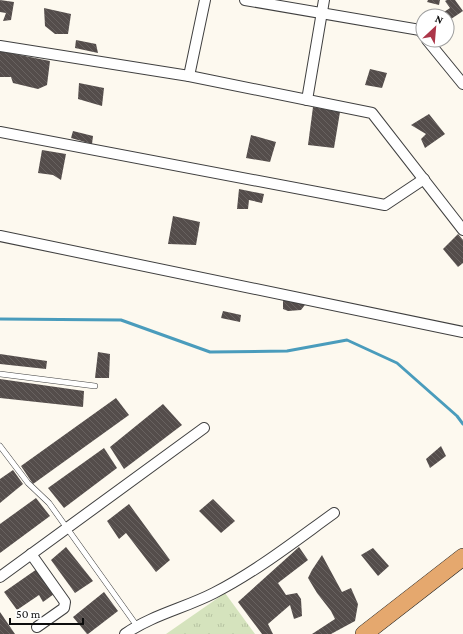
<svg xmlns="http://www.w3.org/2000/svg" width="463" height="634" font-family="'Crimson Pro',serif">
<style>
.park{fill:url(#park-tufts)}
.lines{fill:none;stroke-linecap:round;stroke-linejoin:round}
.stream{stroke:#4a9cbc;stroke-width:3}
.building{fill:url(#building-back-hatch)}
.service-casing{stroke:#404040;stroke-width:6}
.minor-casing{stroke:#404040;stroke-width:12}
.trunk-casing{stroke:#1e1e1e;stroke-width:18}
.service{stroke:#fff;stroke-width:5}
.minor{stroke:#fff;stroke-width:10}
.trunk{stroke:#e5a86e;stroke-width:17}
</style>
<defs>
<pattern id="park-tufts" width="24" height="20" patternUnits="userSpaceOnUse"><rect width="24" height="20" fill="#d5e3bd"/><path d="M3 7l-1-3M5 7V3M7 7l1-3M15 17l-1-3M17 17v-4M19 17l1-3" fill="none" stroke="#b6c2a1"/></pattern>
<pattern id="building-back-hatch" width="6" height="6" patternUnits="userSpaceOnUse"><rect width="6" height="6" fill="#544d4b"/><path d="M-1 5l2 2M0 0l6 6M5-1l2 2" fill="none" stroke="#686260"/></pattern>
</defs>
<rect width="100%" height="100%" fill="#fdf9ef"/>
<polygon class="park" points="225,593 255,634 166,634"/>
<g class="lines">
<polyline class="stream" points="0,319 121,320 210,352 287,351 347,340 397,363 457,416 463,424"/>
</g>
<g class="building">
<polygon points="0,0 14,2 11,20 3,21 6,13 0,12"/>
<polygon points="428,0 440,0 439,5 427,2"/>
<polygon points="447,0 455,0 463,11 451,19 444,12 450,8 445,1"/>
<polygon points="44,8 71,14 68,34 55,34 45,26"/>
<polygon points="76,40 96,44 98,53 75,48"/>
<polygon points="0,51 50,61 47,85 38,89 13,83 11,77 0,77"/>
<polygon points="370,69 387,73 382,88 365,85"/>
<polygon points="79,83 104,88 102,106 78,99"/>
<polygon points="313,107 340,112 334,148 308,145"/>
<polygon points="429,114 445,134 425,148 421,139 426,134 411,125"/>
<polygon points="73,131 93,136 92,144 71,138"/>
<polygon points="251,135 276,142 270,162 246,158"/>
<polygon points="42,150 66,154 61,180 53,175 38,173"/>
<polygon points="239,189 264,194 262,203 249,200 248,209 237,209"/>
<polygon points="173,216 200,222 196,245 168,244"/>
<polygon points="458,234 463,240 463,263 458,267 443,249"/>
<polygon points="283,298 308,301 301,310 288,311 283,309"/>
<polygon points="223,311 241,315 240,322 221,318"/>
<polygon points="98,352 110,354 109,378 95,378"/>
<polygon points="0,354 47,361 46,369 0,364"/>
<polygon points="0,379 84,391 83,407 0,398"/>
<polygon points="116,398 129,415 33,484 21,466"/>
<polygon points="163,404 182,425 124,469 110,447"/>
<polygon points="441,446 446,456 430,468 426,459"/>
<polygon points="104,448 117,468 64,508 48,488"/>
<polygon points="13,470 23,484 0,503 0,479"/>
<polygon points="36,498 50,516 0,553 0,524"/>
<polygon points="213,499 235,521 221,533 199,511"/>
<polygon points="129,504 170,560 156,572 126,533 119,539 107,521"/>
<polygon points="66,547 93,581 75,593 51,560"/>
<polygon points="299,547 308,560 278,583 286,595 297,593 301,599 302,616 294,619 290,605 268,624 273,634 262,634 238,602"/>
<polygon points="373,548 389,566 378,576 361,555"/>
<polygon points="322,555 342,592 351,588 358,604 355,621 331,634 312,634 335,619 331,611 317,593 308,578 312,570"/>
<polygon points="37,569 54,594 43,602 39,595 17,610 4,592"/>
<polygon points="104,592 118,611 88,634 87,634 73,617"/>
<polygon points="0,612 15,634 0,634"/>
</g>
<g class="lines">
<g class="service-casing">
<g id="service">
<polyline points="0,374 95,386"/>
<polyline points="0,446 28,483 49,503 137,626"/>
</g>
</g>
<g class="minor-casing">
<g id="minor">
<polyline points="245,0 420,30 423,34"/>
<polyline points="427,40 463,84"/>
<polyline points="0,46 189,76 205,0"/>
<polyline points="189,76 372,113 463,230"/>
<polyline points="307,100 324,0"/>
<polyline points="0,132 385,205 424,179"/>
<polyline points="0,236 463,332"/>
<polyline points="31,554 65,602 64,608 37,627"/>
<polyline points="0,577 204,428"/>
<path d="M 125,634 C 152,615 185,608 214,593 C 257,571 295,541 334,513"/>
</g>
</g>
<g class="trunk-casing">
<polyline id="trunk" points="364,634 463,557"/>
</g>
<use href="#service" class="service"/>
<use href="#minor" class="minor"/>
<use href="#trunk" class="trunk"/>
</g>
<g transform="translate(435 28) rotate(26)"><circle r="19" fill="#ffffff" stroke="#9e9e9e"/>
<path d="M0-3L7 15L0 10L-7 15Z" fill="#ac3649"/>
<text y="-6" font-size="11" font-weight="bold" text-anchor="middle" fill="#0d0d0d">N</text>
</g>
<path d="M10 618v6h73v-6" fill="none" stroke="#0d0d0d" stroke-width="2"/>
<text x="16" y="618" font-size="12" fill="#0d0d0d" stroke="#ffffff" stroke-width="3" paint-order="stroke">50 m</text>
</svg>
